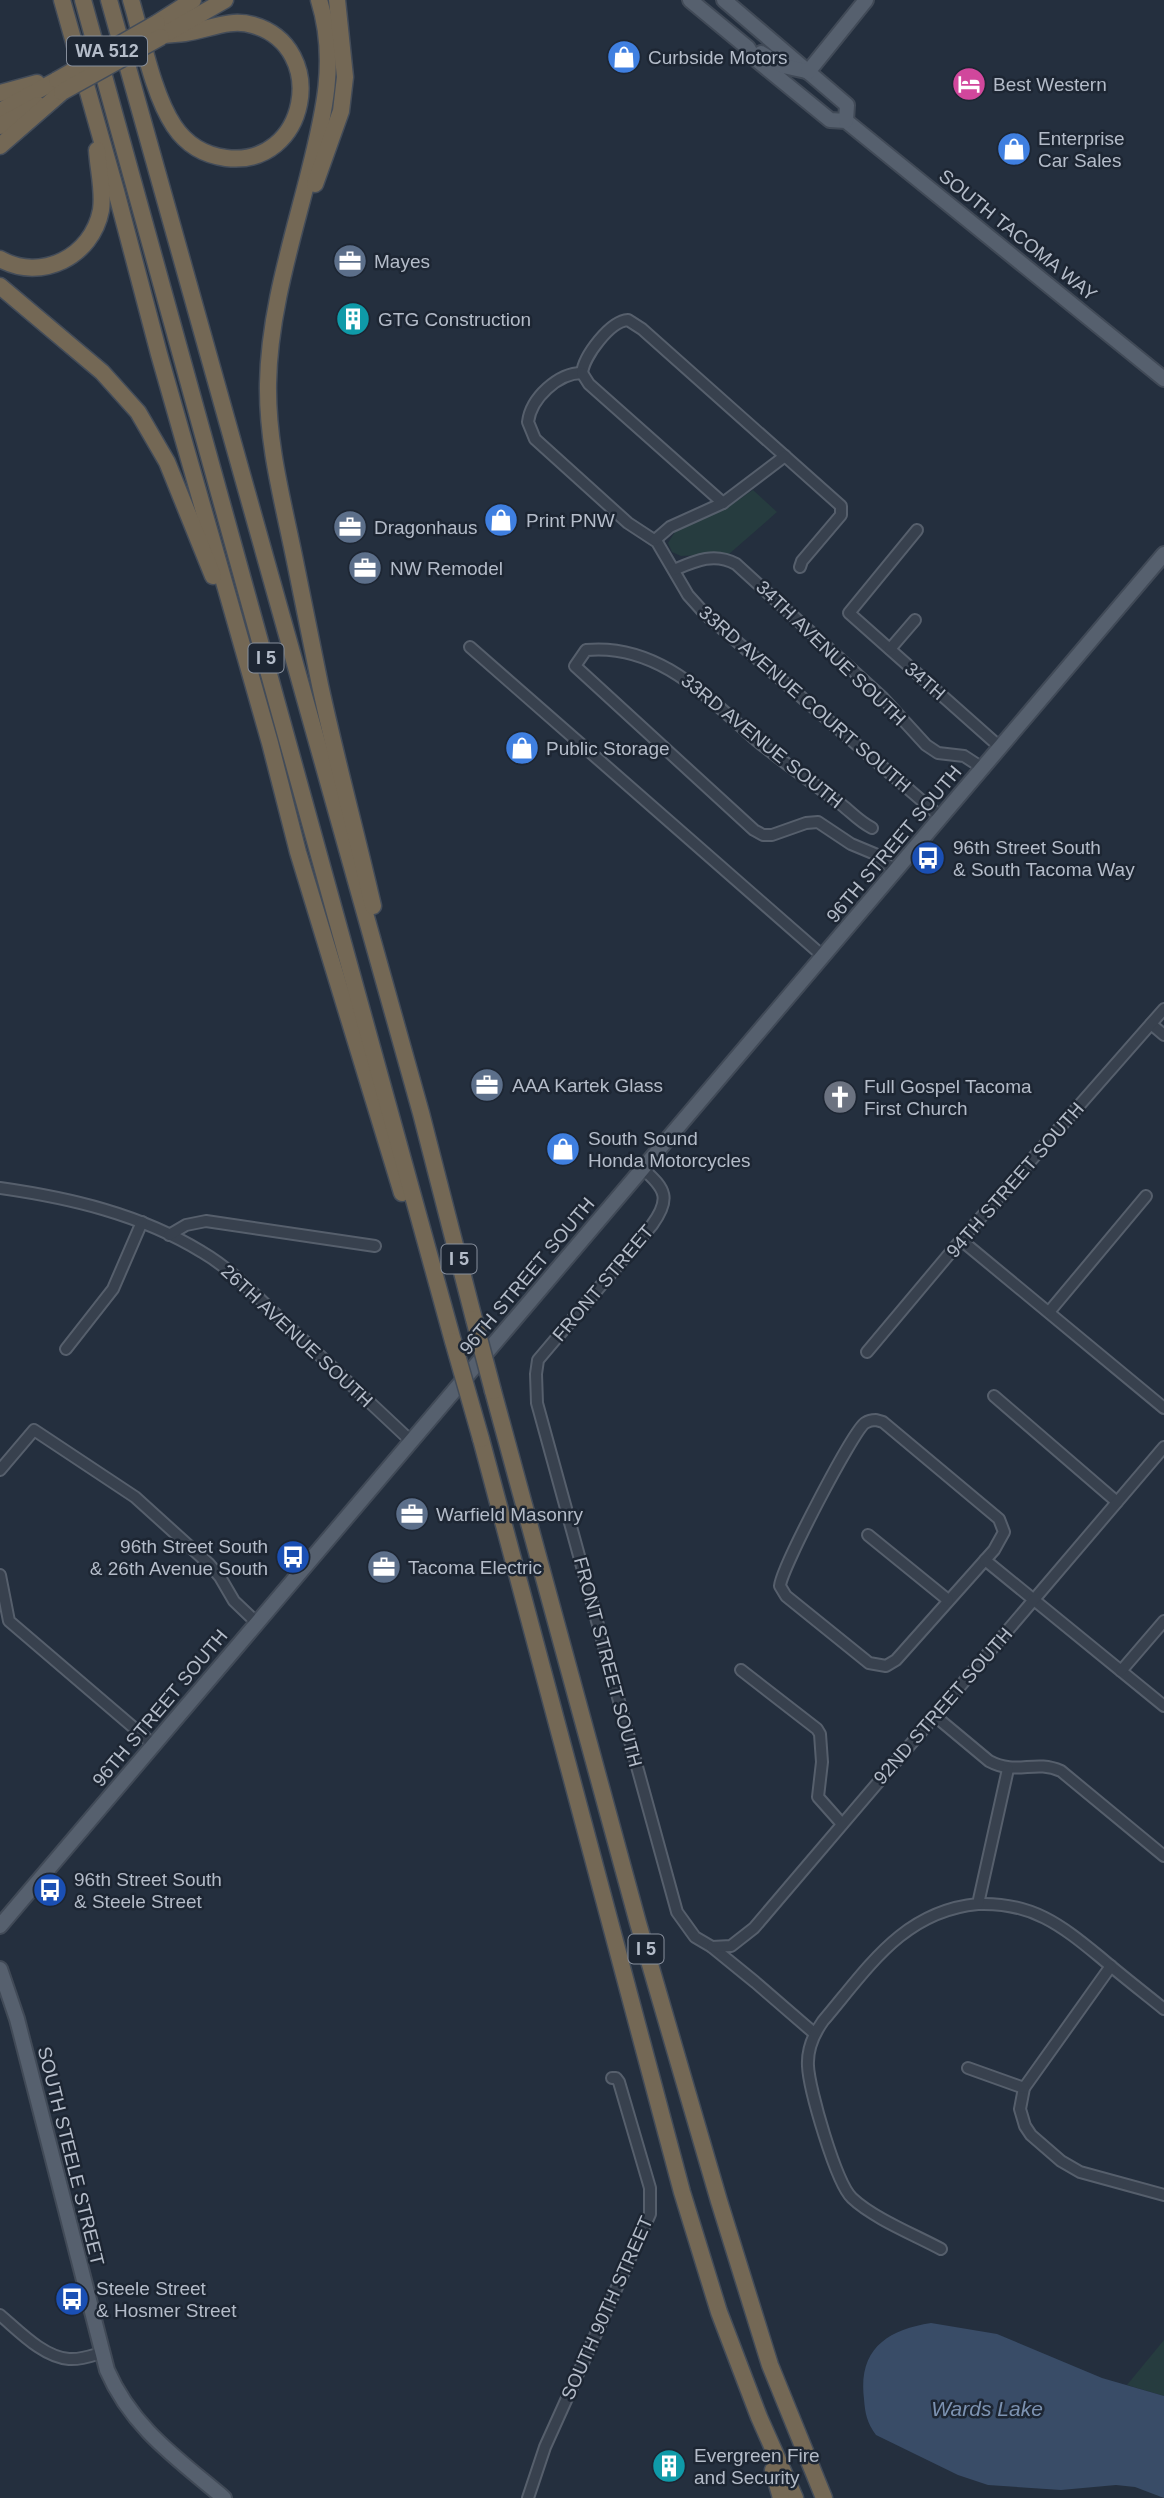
<svg xmlns="http://www.w3.org/2000/svg" width="1164" height="2498" font-family="Helvetica,sans-serif">
<style>
.green{fill:#263c3f}
.water{fill:#394c67}
.lines{fill:none;stroke-linecap:round;stroke-linejoin:round}
.minor-casing{stroke:#565f6c;stroke-width:14}
.major-casing{stroke:#414a57;stroke-width:18}
.highway-casing{stroke:#434c59;stroke-width:19}
.minor{stroke:#38414e;stroke-width:10}
.major{stroke:#56606e;stroke-width:14}
.highway{stroke:#746855;stroke-width:16}
.highway-bridge-casing{stroke:#434c59;stroke-width:19;stroke-linecap:butt}
.highway-bridge{stroke:#746855;stroke-width:16}
.labels{text-anchor:middle;dominant-baseline:central;stroke-width:5;stroke-linejoin:round;paint-order:stroke}
.shield{fill:#1d2633;stroke:#878f9c;stroke-width:2}
.shield-label{font-size:18px;font-weight:bold;fill:#b4bcc9}
.poi-label{font-size:19px;fill:#b4bcc9;stroke:#1d2633;text-anchor:start}
.street-label{font-size:19px;fill:#b4bcc9;stroke:#1d2633}
.water-label{font-size:21px;font-style:italic;fill:#7c92b1;stroke:#1d2633}
</style>
<rect width="100%" height="100%" fill="#242f3e"/>
<g class="green">
<polygon points="753,490 777,512 729,554 681,556 672,552 668,543 675,532 686,525 725,509"/>
<polygon points="1164,2340 1164,2396 1127,2385"/>
</g>
<path class="water" d="M 931,2323 L 997,2334 L 1102,2378 L 1164,2396 L 1164,2498 L 1135,2487 L 1116,2485 L 1061,2490 L 988,2485 L 958,2475 L 876,2435 C 867,2423 865,2413 864,2399 C 858,2350 886,2330 931,2323 Z"/>
<g class="lines">
<g class="minor-casing">
<g id="minor">
<path d="M 582,373 C 558,373 531,398 528,422 L 535,439 L 628,523 L 657,542 L 688,595 L 706,615 L 942,818"/>
<path d="M 582,373 C 584,356 610,321 628,320 L 642,329 L 841,506 L 841,515 L 802,561 L 800,567"/>
<polyline points="582,373 589,384 723,503"/>
<polyline points="917,530 849,613 1001,748"/>
<polyline points="655,540 670,527 723,503 785,456"/>
<path d="M 674,570 C 695,561 714,552 736,564 L 883,698 L 926,745 L 938,753 L 964,756 L 984,769"/>
<polyline points="470,647 824,957"/>
<polyline points="890,649 915,620"/>
<path d="M 872,828 C 860,822 852,813 842,805 C 813,783 784,763 756,740 C 706,696 658,643 586,650 L 575,666 L 754,830 L 763,835 L 772,835 L 806,823 L 818,822 L 851,844 L 875,854 L 896,872"/>
<polyline points="1151,1024 1164,1035"/>
<path d="M 643,1169 C 666,1189 671,1199 652,1225 L 538,1360 L 536,1374 L 537,1403 L 677,1912 L 695,1937 L 712,1947 L 755,1982 L 814,2033"/>
<path d="M 0,1188 C 70,1198 140,1214 202,1252 C 233,1270 257,1297 283,1321 C 326,1361 369,1402 412,1442"/>
<polyline points="169,1235 186,1225 206,1221 375,1246"/>
<polyline points="961,1240 1164,1408"/>
<polyline points="1049,1312 1146,1196"/>
<polyline points="66,1349 113,1289 142,1222"/>
<polyline points="867,1352 961,1240 1164,1009"/>
<polyline points="994,1396 1117,1502"/>
<path d="M 876,1420 L 883,1422 L 999,1519 L 1004,1532 L 994,1550 L 896,1660 L 886,1666 L 869,1663 L 786,1596 L 780,1586 C 781,1569 853,1431 865,1423 C 868,1421 873,1420 876,1420 Z"/>
<polyline points="0,1470 34,1430 135,1497 209,1564 220,1577 234,1601 257,1623"/>
<polyline points="868,1535 948,1600"/>
<polyline points="985,1560 1164,1706"/>
<polyline points="0,1575 9,1621 154,1745"/>
<polyline points="741,1670 817,1729 820,1734 822,1762 818,1797 842,1824"/>
<polyline points="1121,1671 1164,1621"/>
<path d="M 935,1716 L 989,1761 C 1017,1776 1034,1759 1061,1771 L 1164,1856"/>
<path d="M 978,1904 C 1032,1902 1061,1925 1100,1957 C 1121,1975 1143,1992 1164,2009"/>
<polyline points="712,1947 731,1946 754,1928 1164,1447"/>
<polyline points="1111,1966 1024,2088 1020,2109 1025,2126 1031,2135 1061,2161 1080,2172 1164,2195"/>
<polyline points="968,2068 1024,2088"/>
<path d="M 941,2249 C 915,2235 873,2218 852,2198 C 836,2183 809,2089 808,2066 C 807,2049 813,2035 823,2021 C 868,1968 903,1911 978,1904 L 1008,1769"/>
<path d="M 0,2315 C 19,2331 43,2357 69,2359 C 80,2360 91,2356 101,2353"/>
<polyline points="528,2498 545,2447 650,2214 650,2188 619,2082 616,2078 612,2078"/>
</g>
</g>
<g class="major-casing">
<g id="major">
<polyline points="690,0 748,48 753,57 830,120 846,121 1164,379"/>
<polyline points="724,0 847,105 846,121"/>
<polyline points="761,53 783,66 806,71"/>
<polyline points="808,72 866,0"/>
<polyline points="0,1926 1164,554"/>
<path d="M 0,1969 L 17,2019 L 107,2370 C 132,2428 178,2459 224,2498"/>
</g>
</g>
<g class="highway-casing">
<g id="highway">
<polyline points="62,0 116,191 159,354 270,743 298,852 402,1193"/>
<polyline points="83,0 453,1341"/>
<polyline points="109,0 421,1113 474,1319"/>
<path d="M 131,0 C 142,37 153,95 174,126 C 186,144 204,155 226,158 C 308,168 330,47 253,25 C 229,18 208,30 185,33 C 178,34 171,34 164,35"/>
<path d="M 319,0 C 338,61 323,117 308,177 C 291,244 269,314 268,384 C 267,446 284,505 296,566 C 304,606 312,646 320,685 C 336,759 356,832 373,906"/>
<polyline points="157,23 193,0"/>
<polyline points="169,32 225,0"/>
<polyline points="0,93 37,83"/>
<polyline points="0,111 57,80"/>
<polyline points="0,126 38,105"/>
<polyline points="0,146 62,92"/>
<polyline points="315,184 341,111 345,77 337,0"/>
<path d="M 0,259 C 41,282 92,257 101,210 C 104,191 98,169 97,150"/>
<polyline points="0,286 102,372 138,412 167,462 213,576"/>
<polyline points="493,1391 638,1923 719,2201 770,2365 824,2498"/>
<polyline points="481,1439 682,2192 719,2312 759,2417 795,2498"/>
<polyline points="773,2470 781,2498"/>
</g>
</g>
<use href="#minor" class="minor"/>
<use href="#major" class="major"/>
<use href="#highway" class="highway"/>
<g class="highway-bridge-casing">
<g id="highway-bridge">
<polyline points="57,80 157,23"/>
<polyline points="62,92 161,37"/>
<polyline points="474,1319 493,1391"/>
<polyline points="453,1341 481,1439"/>
</g>
</g>
<use href="#highway-bridge" class="highway-bridge"/>
</g>
<defs>
<g id="shop-disc" transform="scale(1.75)"><circle r="9.5" fill="#3f7fe0" stroke="#1d2633"/><path d="M-5-2.5h2.3a2.7 3.5 0 0 1 5.4 0H5L5.5 6h-11ZM-1.5-2.5h3a1.5 2.3 0 0 0-3 0Z" fill="#fff"/></g>
<g id="hotel-disc" transform="scale(1.75)"><circle r="9.5" fill="#d1479c" stroke="#1d2633"/><path d="M-6-4.5h1.5V1H6V5H4.5V3h-9V5H-6ZM-4 0a1.8 1.8 0 1 1 3.6 0ZM.5 0V-2.5h3Q6-2.5 6 0Z" fill="#fff"/></g>
<g id="office-disc" transform="scale(1.75)"><circle r="9.5" fill="#5c6f8a" stroke="#1d2633"/><path d="M-6-3h4V-5.5h4V-3h4V5H-6ZM-1-4.5V-3h2v-1.5ZM-6 0V1H6V0Z" fill="#fff"/></g>
<g id="building-disc" transform="scale(1.75)"><circle r="9.5" fill="#0f9aa8" stroke="#1d2633"/><path d="M-4-6H4V6H1V3H-1V6H-4ZM-2.5-4.3h1.7v1.8h-1.7ZM.8-4.3h1.7v1.8H.8ZM-2.5-1h1.7V.8h-1.7ZM.8-1h1.7V.8H.8Z" fill="#fff"/></g>
<g id="bus-disc" transform="scale(1.75)"><circle r="9.5" fill="#1a4fb4" stroke="#1d2633"/><path d="M-5-6H5V4H4V6H2V4H-2V6H-4V4H-5ZM-3.5-4V0h7V-4ZM-3.5 1.2v1.5H-2V1.2ZM2 1.2v1.5H3.5V1.2Z" fill="#fff"/></g>
<g id="church-disc" transform="scale(1.75)"><circle r="9.5" fill="#6b7280" stroke="#1d2633"/><path d="M-1.2-6h2.4v3.5h3.3v2.4h-3.3V6h-2.4V-.1h-3.3v-2.4h3.3Z" fill="#fff"/></g>
</defs>
<g fill-rule="evenodd">
<use href="#shop-disc" x="624" y="57"/>
<use href="#hotel-disc" x="969" y="84"/>
<use href="#shop-disc" x="1014" y="149"/>
<use href="#office-disc" x="350" y="261"/>
<use href="#building-disc" x="353" y="319"/>
<use href="#shop-disc" x="501" y="520"/>
<use href="#office-disc" x="350" y="527"/>
<use href="#office-disc" x="365" y="568"/>
<use href="#shop-disc" x="522" y="748"/>
<use href="#bus-disc" x="928" y="858"/>
<use href="#office-disc" x="487" y="1085"/>
<use href="#church-disc" x="840" y="1097"/>
<use href="#shop-disc" x="563" y="1149"/>
<use href="#office-disc" x="412" y="1514"/>
<use href="#bus-disc" x="293" y="1557"/>
<use href="#office-disc" x="384" y="1567"/>
<use href="#bus-disc" x="50" y="1890"/>
<use href="#bus-disc" x="72" y="2299"/>
<use href="#building-disc" x="669" y="2466"/>
</g>
<g class="labels">
<g class="shield">
<rect x="67" y="36.5" width="80" height="29" rx="5"/>
<rect x="248.5" y="643.5" width="35" height="29" rx="5"/>
<rect x="441.5" y="1244.5" width="35" height="29" rx="5"/>
<rect x="628.5" y="1934.5" width="35" height="29" rx="5"/>
</g>
<g class="shield-label">
<text x="107" y="51">WA 512</text>
<text x="266" y="658">I 5</text>
<text x="459" y="1259">I 5</text>
<text x="646" y="1949">I 5</text>
</g>
<g class="poi-label">
<text x="648" y="57">Curbside Motors</text>
<text x="993" y="84">Best Western</text>
<text x="1038" y="138">Enterprise<tspan x="1038" dy="22">Car Sales</tspan></text>
<text x="374" y="261">Mayes</text>
<text x="378" y="319">GTG Construction</text>
<text x="526" y="520">Print PNW</text>
<text x="374" y="527">Dragonhaus</text>
<text x="390" y="568">NW Remodel</text>
<text x="546" y="748">Public Storage</text>
<text x="953" y="847">96th Street South<tspan x="953" dy="22">&amp; South Tacoma Way</tspan></text>
<text x="512" y="1085">AAA Kartek Glass</text>
<text x="864" y="1086">Full Gospel Tacoma<tspan x="864" dy="22">First Church</tspan></text>
<text x="588" y="1138">South Sound<tspan x="588" dy="22">Honda Motorcycles</tspan></text>
<text x="436" y="1514">Warfield Masonry</text>
<text x="268" y="1546" text-anchor="end">96th Street South<tspan x="268" dy="22">&amp; 26th Avenue South</tspan></text>
<text x="408" y="1567">Tacoma Electric</text>
<text x="74" y="1879">96th Street South<tspan x="74" dy="22">&amp; Steele Street</tspan></text>
<text x="96" y="2288">Steele Street<tspan x="96" dy="22">&amp; Hosmer Street</tspan></text>
<text x="694" y="2455">Evergreen Fire<tspan x="694" dy="22">and Security</tspan></text>
</g>
<g class="street-label">
<text transform="translate(1018 235) rotate(39)">SOUTH TACOMA WAY</text>
<text transform="translate(831 653) rotate(44)">34TH AVENUE SOUTH</text>
<text transform="translate(925 681) rotate(41)">34TH</text>
<text transform="translate(805 699) rotate(41)">33RD AVENUE COURT SOUTH</text>
<text transform="translate(762 741) rotate(39)">33RD AVENUE SOUTH</text>
<text transform="translate(894 844) rotate(-50)">96TH STREET SOUTH</text>
<text transform="translate(1015 1180) rotate(-49)">94TH STREET SOUTH</text>
<text transform="translate(527 1276) rotate(-50)">96TH STREET SOUTH</text>
<text transform="translate(603 1283) rotate(-50)">FRONT STREET</text>
<text transform="translate(297 1336) rotate(43)">26TH AVENUE SOUTH</text>
<text transform="translate(608 1662) rotate(75)">FRONT STREET SOUTH</text>
<text transform="translate(943 1706) rotate(-49)">92ND STREET SOUTH</text>
<text transform="translate(160 1708) rotate(-50)">96TH STREET SOUTH</text>
<text transform="translate(71 2156) rotate(76)">SOUTH STEELE STREET</text>
<text transform="translate(607 2308) rotate(-66)">SOUTH 90TH STREET</text>
</g>
<g class="water-label">
<text x="987" y="2408">Wards Lake</text>
</g>
</g>
</svg>
